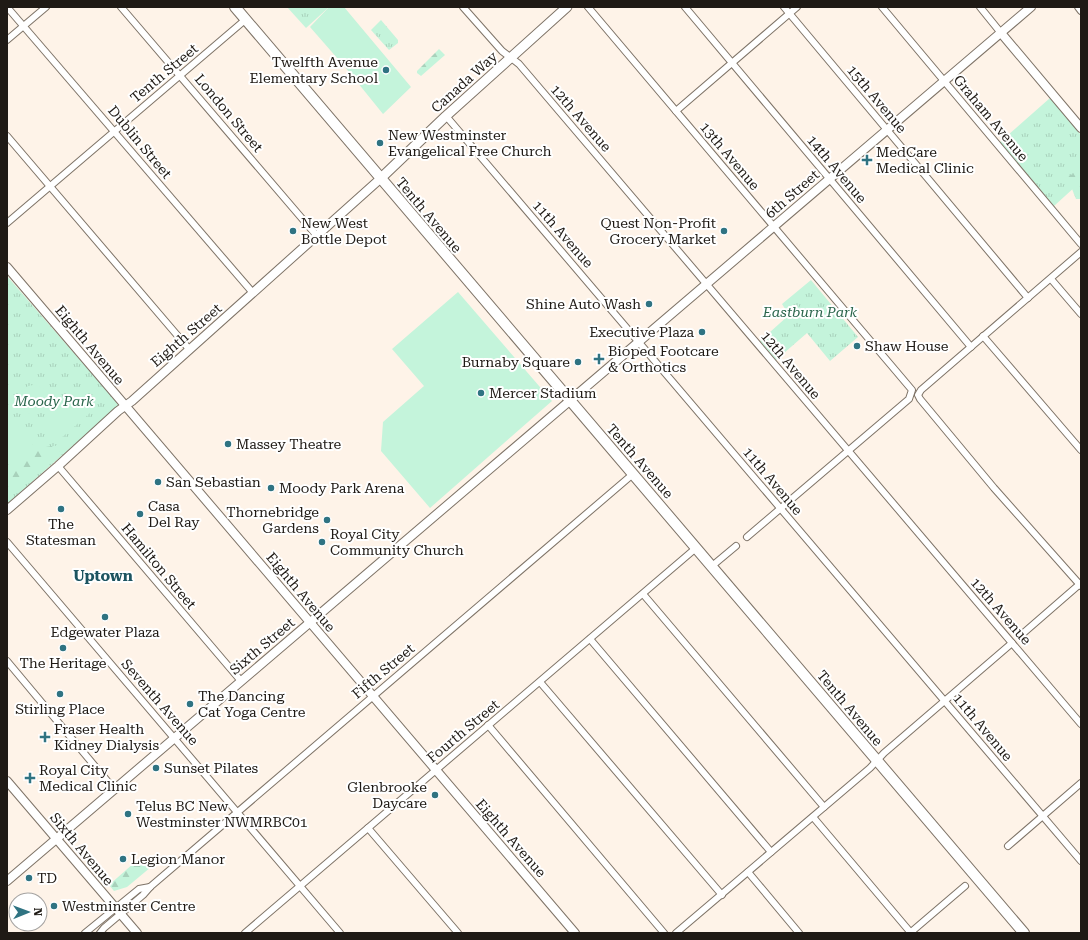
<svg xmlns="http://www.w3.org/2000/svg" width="1088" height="940" font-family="'Roboto Serif',serif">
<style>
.grass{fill:url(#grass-tufts)}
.forest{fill:url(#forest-firs)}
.pitch{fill:#c4f4db}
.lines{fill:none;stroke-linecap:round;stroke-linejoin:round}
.minor-casing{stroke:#7e7367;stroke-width:8}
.tertiary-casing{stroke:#7e7367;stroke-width:10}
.secondary-casing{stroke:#7e7367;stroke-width:11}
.primary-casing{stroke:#7e7367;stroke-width:12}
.minor{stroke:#fff;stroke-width:6}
.tertiary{stroke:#fff;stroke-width:8}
.secondary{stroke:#fff;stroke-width:9}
.primary{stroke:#fff;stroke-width:10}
.poi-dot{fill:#2f7382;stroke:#fff;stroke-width:1.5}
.labels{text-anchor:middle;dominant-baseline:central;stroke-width:4;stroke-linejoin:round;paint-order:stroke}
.poi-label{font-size:14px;fill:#1f1a15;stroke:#fff;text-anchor:start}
.street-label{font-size:14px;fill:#1f1a15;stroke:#fff}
.park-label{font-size:14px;font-style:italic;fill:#29654b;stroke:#fff}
.neighbourhood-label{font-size:15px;font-weight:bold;fill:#1d5460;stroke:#fff}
</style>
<defs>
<pattern id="grass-tufts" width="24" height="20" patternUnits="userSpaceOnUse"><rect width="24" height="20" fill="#c4f4db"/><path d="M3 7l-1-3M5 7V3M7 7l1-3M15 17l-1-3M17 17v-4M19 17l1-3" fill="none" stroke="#a8d1bb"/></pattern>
<pattern id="forest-firs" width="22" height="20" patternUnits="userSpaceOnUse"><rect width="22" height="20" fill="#c4f4db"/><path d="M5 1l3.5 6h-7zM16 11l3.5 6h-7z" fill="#a8d1bb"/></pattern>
</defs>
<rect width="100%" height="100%" fill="#fef3e8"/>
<g class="grass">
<polygon points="287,7 329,7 306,28"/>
<polygon points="381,20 398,40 398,43 389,50 371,30"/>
<polygon points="1050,98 1081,135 1081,192 1076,186 1054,206 1000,142"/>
<polygon points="7,276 119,405 7,504"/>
<polygon points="811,280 858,337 830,361 807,333 776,360 760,341 789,315 782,304"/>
</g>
<g class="forest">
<polygon points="439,49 445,55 421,76 417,73 417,71"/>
<polygon points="1081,172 1081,199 1076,199 1072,189 1073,186 1067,177 1070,175"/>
<polygon points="61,445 62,449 7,497 7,467 9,469 38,448"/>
<polygon points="142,856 151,867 127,887 114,891 109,885"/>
</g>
<g class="pitch">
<polygon points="329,7 344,7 411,87 383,114 345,67 310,27"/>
<polygon points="458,292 552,401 430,508 381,451 383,422 424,386 392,349"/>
<path d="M 35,385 C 44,387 49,393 50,403 L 34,416 L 31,416 L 19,401 C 20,390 25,385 35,385 Z"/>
<polygon points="80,396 90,407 90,413 60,439 53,439 45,429 45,423 75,398"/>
<polygon points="11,417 34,446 13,465 7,458 7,421"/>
</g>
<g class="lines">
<g class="minor-casing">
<g id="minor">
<polyline points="7,7 253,293"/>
<polyline points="121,7 317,236"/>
<polyline points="463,7 502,51 519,64 1081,724"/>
<polyline points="588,7 912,390 909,399 747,537"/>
<polyline points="685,7 971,347"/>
<polyline points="784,7 1028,298"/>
<polyline points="882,7 1081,244"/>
<polyline points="980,7 1001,33"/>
<polyline points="1078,7 1081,11"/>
<polyline points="7,40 46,7"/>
<polyline points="676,111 797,7"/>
<polyline points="446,116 1081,861"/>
<polyline points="7,136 189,349"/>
<polyline points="7,223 245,20"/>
<polyline points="1081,252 921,390 918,395 920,399 994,488 1081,586"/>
<polyline points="1051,279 1081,314"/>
<polyline points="983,336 1081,450"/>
<polyline points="58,466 241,681"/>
<polyline points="7,542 340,933"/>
<polyline points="712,566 736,546"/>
<polyline points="643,594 824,807"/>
<polyline points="1020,636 1081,583"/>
<polyline points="590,639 771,852"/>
<polyline points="7,661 114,789"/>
<polyline points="540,682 722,895"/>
<polyline points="488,725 664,933"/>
<polyline points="813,817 911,933"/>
<polyline points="368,828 458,933"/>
<polyline points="1008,846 1081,783"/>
<polyline points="748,872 799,933"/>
<polyline points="85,933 139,889 150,887"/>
<polyline points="100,933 104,928 143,895 150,887 633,474"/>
<polyline points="245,933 696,548"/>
<polyline points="676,933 870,768 884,753 1012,643"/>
<polyline points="910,933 965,886"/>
</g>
</g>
<g class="tertiary-casing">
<g id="tertiary">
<polyline points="1001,33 1081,128"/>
<polyline points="7,267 575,933"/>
<polyline points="7,510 58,466 118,411 132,401 380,179"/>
<polyline points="7,781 137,933"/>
<polyline points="7,881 1031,7"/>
</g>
</g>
<g class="secondary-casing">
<polyline id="secondary" points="380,179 446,116 567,7"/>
</g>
<g class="primary-casing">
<polyline id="primary" points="235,7 1024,933"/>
</g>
<use href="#minor" class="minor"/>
<use href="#tertiary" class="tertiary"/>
<use href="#secondary" class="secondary"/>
<use href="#primary" class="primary"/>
</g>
<g class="poi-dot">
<circle cx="386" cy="70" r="4"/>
<circle cx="380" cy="143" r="4"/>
<path d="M865 154h4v4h4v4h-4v4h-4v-4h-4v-4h4z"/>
<circle cx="293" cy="231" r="4"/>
<circle cx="724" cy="231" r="4"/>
<circle cx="649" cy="304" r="4"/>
<circle cx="702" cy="332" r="4"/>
<circle cx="857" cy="346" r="4"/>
<path d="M597 353h4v4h4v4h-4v4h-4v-4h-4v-4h4z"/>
<circle cx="578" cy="362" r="4"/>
<circle cx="481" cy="393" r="4"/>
<circle cx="228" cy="444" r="4"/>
<circle cx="158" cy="482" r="4"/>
<circle cx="271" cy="488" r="4"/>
<circle cx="61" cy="509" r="4"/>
<circle cx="140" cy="514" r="4"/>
<circle cx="327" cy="520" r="4"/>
<circle cx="322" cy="542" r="4"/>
<circle cx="105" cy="617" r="4"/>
<circle cx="63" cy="648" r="4"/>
<circle cx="60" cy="694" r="4"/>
<circle cx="190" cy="704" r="4"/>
<path d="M43 731h4v4h4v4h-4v4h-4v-4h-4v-4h4z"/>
<circle cx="156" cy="768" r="4"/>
<path d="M28 772h4v4h4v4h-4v4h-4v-4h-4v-4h4z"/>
<circle cx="435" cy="795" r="4"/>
<circle cx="128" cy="814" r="4"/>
<circle cx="123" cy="859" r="4"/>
<circle cx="29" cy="878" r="4"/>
<circle cx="54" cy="906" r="4"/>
</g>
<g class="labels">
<g class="poi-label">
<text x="378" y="62" text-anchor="end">Twelfth Avenue<tspan x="378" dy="16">Elementary School</tspan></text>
<text x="388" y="135">New Westminster<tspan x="388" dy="16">Evangelical Free Church</tspan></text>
<text x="876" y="152">MedCare<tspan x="876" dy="16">Medical Clinic</tspan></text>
<text x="301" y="223">New West<tspan x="301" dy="16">Bottle Depot</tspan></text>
<text x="716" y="223" text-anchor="end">Quest Non-Profit<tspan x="716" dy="16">Grocery Market</tspan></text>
<text x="641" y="304" text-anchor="end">Shine Auto Wash</text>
<text x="694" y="332" text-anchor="end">Executive Plaza</text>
<text x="865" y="346">Shaw House</text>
<text x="608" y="351">Bioped Footcare<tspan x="608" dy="16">&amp; Orthotics</tspan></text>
<text x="570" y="362" text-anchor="end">Burnaby Square</text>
<text x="489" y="393">Mercer Stadium</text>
<text x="236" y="444">Massey Theatre</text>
<text x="166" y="482">San Sebastian</text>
<text x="279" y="488">Moody Park Arena</text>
<text x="148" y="506">Casa<tspan x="148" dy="16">Del Ray</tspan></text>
<text x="319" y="512" text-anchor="end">Thornebridge<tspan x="319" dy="16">Gardens</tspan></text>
<text x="61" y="524" text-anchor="middle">The<tspan x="61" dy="16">Statesman</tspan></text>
<text x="330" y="534">Royal City<tspan x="330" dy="16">Community Church</tspan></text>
<text x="105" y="632" text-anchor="middle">Edgewater Plaza</text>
<text x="63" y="663" text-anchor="middle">The Heritage</text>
<text x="198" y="696">The Dancing<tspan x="198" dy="16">Cat Yoga Centre</tspan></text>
<text x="60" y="709" text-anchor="middle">Stirling Place</text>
<text x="54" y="729">Fraser Health<tspan x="54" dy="16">Kidney Dialysis</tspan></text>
<text x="164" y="768">Sunset Pilates</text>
<text x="39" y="770">Royal City<tspan x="39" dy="16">Medical Clinic</tspan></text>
<text x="427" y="787" text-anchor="end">Glenbrooke<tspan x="427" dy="16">Daycare</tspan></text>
<text x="136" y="806">Telus BC New<tspan x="136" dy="16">Westminster NWMRBC01</tspan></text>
<text x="131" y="859">Legion Manor</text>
<text x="37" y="878">TD</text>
<text x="62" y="906">Westminster Centre</text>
</g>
<g class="street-label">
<text transform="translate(164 73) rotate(-40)">Tenth Street</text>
<text transform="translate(464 82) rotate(-42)">Canada Way</text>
<text transform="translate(877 99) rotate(50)">15th Avenue</text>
<text transform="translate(229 113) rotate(50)">London Street</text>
<text transform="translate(581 118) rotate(49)">12th Avenue</text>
<text transform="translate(991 118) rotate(50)">Graham Avenue</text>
<text transform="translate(140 142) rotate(50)">Dublin Street</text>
<text transform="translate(730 156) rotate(50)">13th Avenue</text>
<text transform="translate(837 169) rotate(50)">14th Avenue</text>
<text transform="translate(792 194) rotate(-41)">6th Street</text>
<text transform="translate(429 215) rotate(50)">Tenth Avenue</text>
<text transform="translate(563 234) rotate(49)">11th Avenue</text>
<text transform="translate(186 335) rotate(-41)">Eighth Street</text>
<text transform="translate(90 345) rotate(50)">Eighth Avenue</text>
<text transform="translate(791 365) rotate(50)">12th Avenue</text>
<text transform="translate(640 461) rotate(49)">Tenth Avenue</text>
<text transform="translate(773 481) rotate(50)">11th Avenue</text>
<text transform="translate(159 566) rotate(50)">Hamilton Street</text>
<text transform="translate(301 592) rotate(50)">Eighth Avenue</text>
<text transform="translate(1001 611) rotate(49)">12th Avenue</text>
<text transform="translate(262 646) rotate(-40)">Sixth Street</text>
<text transform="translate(383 671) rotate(-40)">Fifth Street</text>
<text transform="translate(160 702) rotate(49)">Seventh Avenue</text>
<text transform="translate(850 708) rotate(50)">Tenth Avenue</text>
<text transform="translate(983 727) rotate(50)">11th Avenue</text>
<text transform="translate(463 731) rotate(-40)">Fourth Street</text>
<text transform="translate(511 838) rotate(49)">Eighth Avenue</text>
<text transform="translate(82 849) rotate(50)">Sixth Avenue</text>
</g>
<g class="park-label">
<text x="810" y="312">Eastburn Park</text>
<text x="54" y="401">Moody Park</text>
</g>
<g class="neighbourhood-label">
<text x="103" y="576">Uptown</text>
</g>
</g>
<rect width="1088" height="940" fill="none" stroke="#1f1a15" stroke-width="16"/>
<g transform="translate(28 912) rotate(89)"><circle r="19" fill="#ffffff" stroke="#a5a3a1"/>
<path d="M0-3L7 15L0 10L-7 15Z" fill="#2f7382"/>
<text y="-6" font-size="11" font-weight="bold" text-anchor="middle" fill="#1f1a15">N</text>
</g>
</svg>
